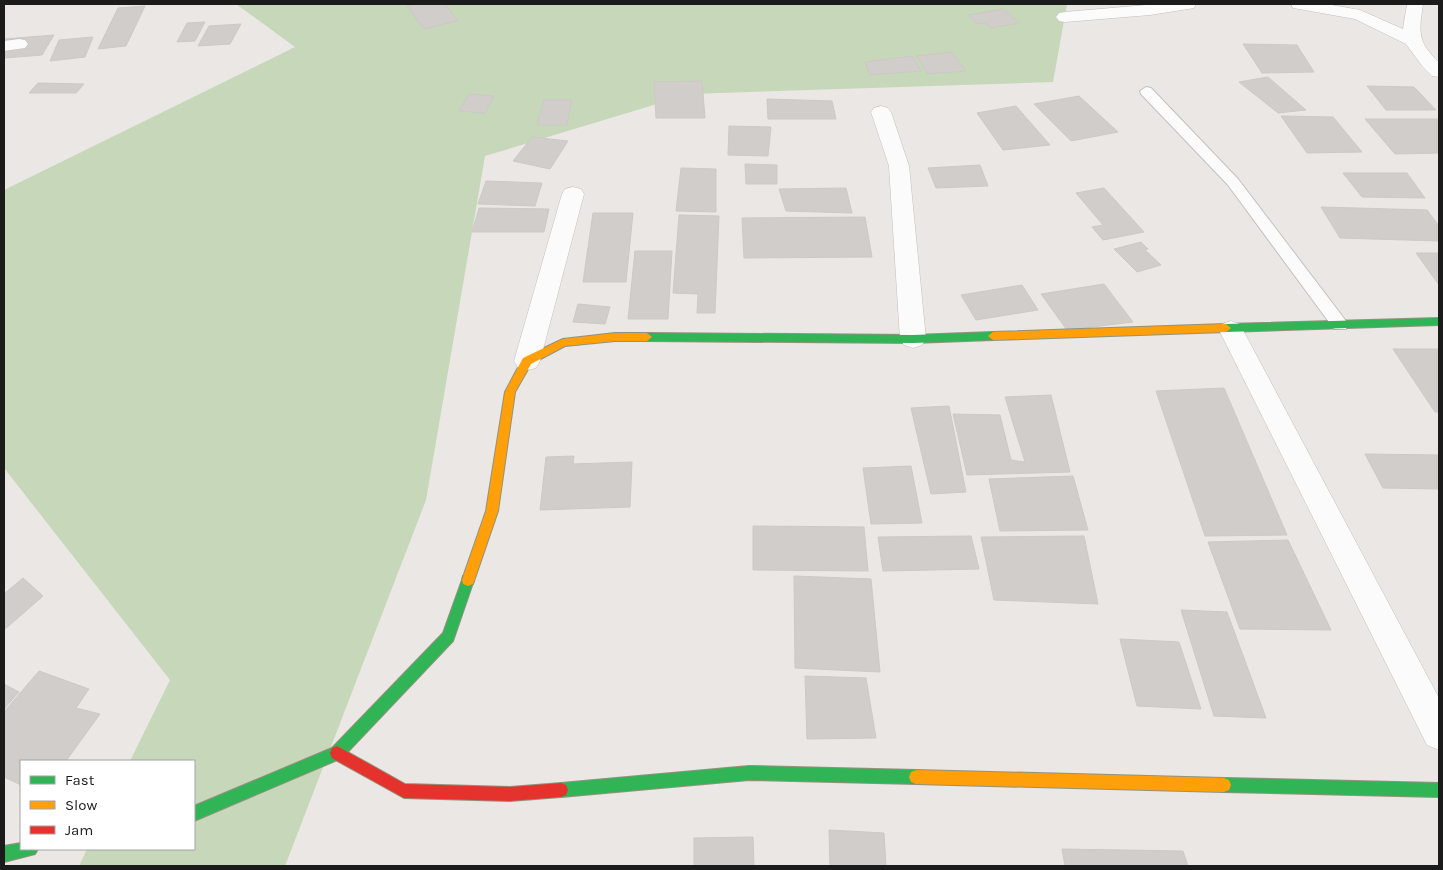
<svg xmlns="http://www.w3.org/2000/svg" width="1443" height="870" font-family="Karla,sans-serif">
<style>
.forest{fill:#c6d8b9}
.building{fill:#d0cdcb;stroke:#cdc9c5}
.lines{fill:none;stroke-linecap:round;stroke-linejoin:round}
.lane-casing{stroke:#c2c1c0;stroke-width:2}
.street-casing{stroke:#c2c1c0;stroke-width:1}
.fast-casing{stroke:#92927d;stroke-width:2}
.slow-casing{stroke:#92927d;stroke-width:2}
.jam-casing{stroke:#92927d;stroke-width:2}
.lane{fill:#fcfbfb;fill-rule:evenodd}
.street{fill:#fcfbfb;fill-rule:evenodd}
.fast{fill:#30b455;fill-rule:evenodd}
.slow{fill:#ff9f0a;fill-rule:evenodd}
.jam{fill:#e5322d;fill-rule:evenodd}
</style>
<rect width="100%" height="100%" fill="#eae7e4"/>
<polygon class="forest" points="236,4 1067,4 1053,82 690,94 485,156 426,500 285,866 79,866 87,849 194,849 194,761 130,761 170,680 4,468 4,190 295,47"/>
<g class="building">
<polygon points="415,4 445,4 458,21 424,29 407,6"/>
<polygon points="145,6 126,46 98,49 118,8"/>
<polygon points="1003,9 1020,23 991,28 985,23 977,24 968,15"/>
<polygon points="205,22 195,41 177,42 187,23"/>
<polygon points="241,24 230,44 198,46 209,26"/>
<polygon points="54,35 42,55 4,58 4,39"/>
<polygon points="93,37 85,57 50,61 59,40"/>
<polygon points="1243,44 1297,45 1314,72 1262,73"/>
<polygon points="952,52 966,71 928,74 916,56"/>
<polygon points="912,56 921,71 870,75 865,62"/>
<polygon points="1268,77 1306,110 1278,113 1239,82"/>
<polygon points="702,81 705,118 656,118 654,82"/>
<polygon points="38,83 84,84 76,93 29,93"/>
<polygon points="1367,86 1414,87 1436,110 1386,110"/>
<polygon points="469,94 494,96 485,113 459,111"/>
<polygon points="1079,96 1118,132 1071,141 1034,104"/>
<polygon points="767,99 832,101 836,119 768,119"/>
<polygon points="544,100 572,100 567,125 537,125"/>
<polygon points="1016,106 1050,145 1003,150 977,113"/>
<polygon points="1281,116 1333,117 1362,152 1307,153"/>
<polygon points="1365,119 1439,119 1439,153 1395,154"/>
<polygon points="729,126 771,127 768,156 728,155"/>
<polygon points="532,137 568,141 550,169 513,161"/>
<polygon points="745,164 777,165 777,184 746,184"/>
<polygon points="980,165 988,186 936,188 928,168"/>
<polygon points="681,168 716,169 716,212 676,211"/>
<polygon points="1343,173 1407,173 1425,198 1362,197"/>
<polygon points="486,181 542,183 535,206 478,204"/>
<polygon points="846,188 852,213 786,211 779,189"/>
<polygon points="1104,188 1144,232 1103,240 1092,227 1103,225 1076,193"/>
<polygon points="1321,207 1427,210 1439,226 1439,241 1340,238"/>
<polygon points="479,208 549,209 544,232 472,232"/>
<polygon points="593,213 633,213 626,282 583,282"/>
<polygon points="679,215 719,216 715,313 697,313 698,294 673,293"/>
<polygon points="865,217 872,257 744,258 742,218"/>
<polygon points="1141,242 1148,249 1145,250 1161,265 1137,272 1114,249"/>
<polygon points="635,251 672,251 668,319 628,319"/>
<polygon points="1416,253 1439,253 1439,285"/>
<polygon points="1104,284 1133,322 1067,330 1041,294"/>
<polygon points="1022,285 1038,310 976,320 961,295"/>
<polygon points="578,304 610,307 605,324 573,322"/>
<polygon points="1393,349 1439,349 1439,412 1435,412"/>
<polygon points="1224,388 1287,535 1205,536 1156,391"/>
<polygon points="1051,395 1070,472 967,475 953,414 1000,415 1011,460 1025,462 1005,397"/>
<polygon points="949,406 966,492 931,494 911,408"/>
<polygon points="1365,454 1439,455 1439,489 1383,488"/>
<polygon points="574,456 573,464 632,462 630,507 540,510 546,457"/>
<polygon points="911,466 922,523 871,524 863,468"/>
<polygon points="1073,476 1088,530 1000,531 989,479"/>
<polygon points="753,526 864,527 868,571 753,570"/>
<polygon points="971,536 979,569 883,571 878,537"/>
<polygon points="1084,536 1098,604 994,600 981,537"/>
<polygon points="1288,540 1331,630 1240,629 1208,542"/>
<polygon points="794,576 871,579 880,672 795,668"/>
<polygon points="23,578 43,596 4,630 4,594"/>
<polygon points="1181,610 1227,612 1266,718 1214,716"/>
<polygon points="1120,639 1179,642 1201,709 1137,706"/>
<polygon points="39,671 89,689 76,708 100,714 66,761 21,761 21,785 4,777 4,712"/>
<polygon points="805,676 866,678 876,738 807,739"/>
<polygon points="4,684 19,692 4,709"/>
<polygon points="829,830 884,833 886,866 830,866"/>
<polygon points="753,837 754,866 694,866 694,838"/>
<polygon points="1062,849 1183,851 1188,866 1065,866"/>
</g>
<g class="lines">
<g class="lane-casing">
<polygon id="lane" points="1146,87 1151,88 1238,179 1346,321 1348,325 1346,329 1334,329 1228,185 1141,94 1140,91"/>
</g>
<g class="street-casing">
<g id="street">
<polygon points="1158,4 1196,4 1194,8 1188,9 1150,15 1065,22 1059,21 1056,17 1059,13 1065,12"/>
<path d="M 1291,4 L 1326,4 L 1360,10 L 1403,29 L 1407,4 L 1423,4 C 1419,32 1417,42 1439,62 L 1439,77 L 1432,76 L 1423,67 L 1406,44 L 1355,19 L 1299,9 L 1293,8 Z"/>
<polygon points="19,39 25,40 28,44 25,48 4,51 4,41"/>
<polygon points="881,106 888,108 891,112 909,166 926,339 922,345 913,348 904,345 900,339 889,166 871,112 874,108"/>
<polygon points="573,187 581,189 584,194 540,361 536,368 527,370 518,368 514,361 562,194 565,189"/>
<polygon points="1231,321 1240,324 1243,330 1439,698 1439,750 1427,745 1219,330 1222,324"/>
</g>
</g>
<g class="fast-casing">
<g id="fast">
<polygon points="1439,318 1439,325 1226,332 1221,328 1226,324"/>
<polygon points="993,332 998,336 993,340 913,343 647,341 642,337 647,333 913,335"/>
<polygon points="468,574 473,576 474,580 453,641 342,758 194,821 194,806 332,748 443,633 462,580 463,576"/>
<polygon points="749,766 916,770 921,772 923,777 921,782 916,784 749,780 561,797 556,795 554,790 556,785 561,783"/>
<polygon points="1224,778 1439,783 1439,797 1224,792 1219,790 1217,785 1219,780"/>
<polygon points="21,843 21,849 38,849 35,854 4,862 4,846"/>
</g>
</g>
<g class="slow-casing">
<g id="slow">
<polygon points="1226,324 1231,328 1226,332 993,340 988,336 993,332"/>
<polygon points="615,333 647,333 652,337 647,341 615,341 565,346 531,364 515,392 498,511 473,584 468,586 463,584 462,580 486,511 505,392 523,358 563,339"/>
<polygon points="916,770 1224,778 1229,780 1231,785 1229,790 1224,792 916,784 911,782 909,777 911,772"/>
</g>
</g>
<g class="jam-casing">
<polygon id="jam" points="337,746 405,784 510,787 561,783 566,785 568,790 566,795 561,797 510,801 404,798 332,758 330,753 332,748"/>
</g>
<use href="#lane" class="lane"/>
<use href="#street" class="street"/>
<use href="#fast" class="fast"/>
<use href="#slow" class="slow"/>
<use href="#jam" class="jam"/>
</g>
<rect width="1443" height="870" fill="none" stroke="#1b1b1b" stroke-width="10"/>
<rect x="20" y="760" width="175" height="90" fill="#ffffff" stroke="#a4a4a4"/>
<rect x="30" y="776" width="25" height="8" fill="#30b455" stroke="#a4a4a4"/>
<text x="65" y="785" font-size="15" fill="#1b1b1b">Fast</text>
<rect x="30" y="801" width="25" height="8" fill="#ff9f0a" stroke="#a4a4a4"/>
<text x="65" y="810" font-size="15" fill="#1b1b1b">Slow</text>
<rect x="30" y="826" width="25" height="8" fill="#e5322d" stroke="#a4a4a4"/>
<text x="65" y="835" font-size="15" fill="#1b1b1b">Jam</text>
</svg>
